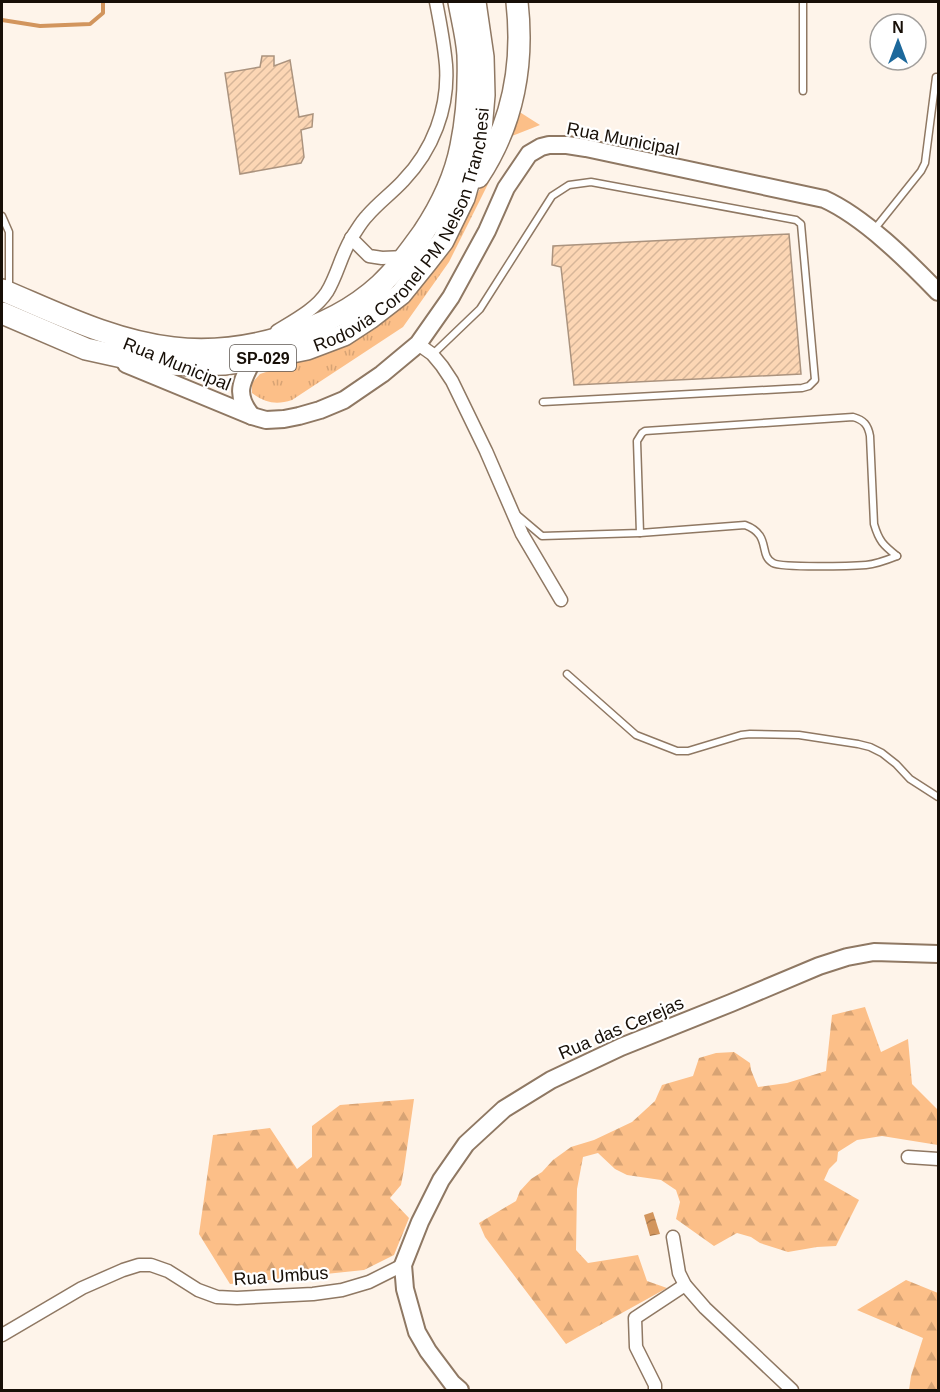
<svg xmlns="http://www.w3.org/2000/svg" width="940" height="1392" font-family="Arial,sans-serif">
<style>
.grass{fill:url(#grass-tufts)}
.forest{fill:url(#forest-firs)}
.water{fill:url(#water-waves)}
.lines{fill:none;stroke-linecap:round;stroke-linejoin:round}
.stream{stroke:#d2955d;stroke-width:4}
.building{fill:url(#building-hatch);stroke:#ab937e;stroke-width:1.5}
.lane-casing{stroke:#8f7863;stroke-width:9}
.street-casing{stroke:#8f7863;stroke-width:15}
.secondary-casing{stroke:#8f7863;stroke-width:20}
.highway-casing{stroke:#8f7863;stroke-width:24}
.lane{stroke:#fff;stroke-width:6}
.street{stroke:#fff;stroke-width:12}
.secondary{stroke:#fff;stroke-width:16}
.highway{stroke:#fff;stroke-width:21}
.labels{text-anchor:middle;dominant-baseline:central;stroke-width:4.5;stroke-linejoin:round;paint-order:stroke}
.shield{fill:#fff;stroke:#5d5751;stroke-width:1.5}
.shield-label{font-size:16px;font-weight:bold;fill:#170f07}
.street-label{font-size:18px;fill:#170f07;stroke:#fff}
</style>
<defs>
<pattern id="grass-tufts" width="24" height="20" patternUnits="userSpaceOnUse" patternTransform="scale(1.5)"><rect width="24" height="20" fill="#fcbf88"/><path d="M3 7l-1-3M5 7V3M7 7l1-3M15 17l-1-3M17 17v-4M19 17l1-3" fill="none" stroke="#d7a374"/></pattern>
<pattern id="forest-firs" width="22" height="20" patternUnits="userSpaceOnUse" patternTransform="scale(1.5)"><rect width="22" height="20" fill="#fcbf88"/><path d="M5 1l3.5 6h-7zM16 11l3.5 6h-7z" fill="#d7a374"/></pattern>
<pattern id="water-waves" width="16" height="10" patternUnits="userSpaceOnUse" patternTransform="scale(1.5)"><rect width="16" height="10" fill="#d2955d"/><path d="M0 5q4-4 8 0t8 0" fill="none" stroke="#a9784b"/></pattern>
<pattern id="building-hatch" width="6" height="6" patternUnits="userSpaceOnUse" patternTransform="scale(1.5)"><rect width="6" height="6" fill="#fcd6b4"/><path d="M-1 1l2-2M0 6l6-6M5 7l2-2" fill="none" stroke="#d7b699"/></pattern>
</defs>
<rect width="100%" height="100%" fill="#fef4ea"/>
<path class="grass" d="M 518,111 L 540,125 L 512,136 L 449,262 L 403,327 L 292,400 C 276,405 266,403 252,393 L 252,383 L 260,374 L 332,350 L 393,314 L 440,259 L 481,187 Z"/>
<g class="forest">
<polygon points="865,1007 881,1052 908,1039 912,1084 938,1110 938,1145 882,1136 857,1140 838,1152 837,1161 829,1169 824,1180 859,1200 836,1246 817,1247 788,1252 760,1243 751,1237 737,1233 714,1246 676,1219 680,1202 676,1190 661,1180 627,1175 615,1169 598,1153 583,1157 577,1189 576,1250 588,1263 638,1255 647,1281 667,1288 566,1344 485,1237 479,1223 516,1201 520,1191 531,1179 542,1172 553,1160 571,1147 594,1140 632,1122 655,1101 662,1085 693,1076 699,1058 716,1053 734,1052 750,1063 751,1070 758,1087 787,1083 826,1071 832,1015"/>
<polygon points="414,1099 404,1169 401,1185 390,1198 409,1218 394,1255 364,1270 230,1284 199,1234 213,1135 270,1128 297,1169 312,1157 312,1126 340,1105"/>
<polygon points="906,1280 938,1293 938,1390 909,1390 911,1376 923,1338 857,1310"/>
</g>
<polygon class="water" points="653,1212 660,1234 650,1236 644,1215"/>
<g class="lines">
<polyline class="stream" points="2,20 40,26 90,24 103,13 103,2"/>
</g>
<g class="building">
<polygon points="262,56 274,56 274,66 290,60 299,117 313,114 312,127 301,130 304,157 301,163 240,174 225,73 260,67"/>
<polygon points="789,234 801,374 574,385 561,267 552,265 553,246"/>
</g>
<g class="lines">
<g class="lane-casing">
<g id="lane">
<polyline points="803,2 803,91"/>
<polyline points="2,216 9,232 9,289"/>
<polyline points="873,231 921,171 925,163 936,77"/>
<polyline points="433,354 480,309 552,196 569,185 591,182 796,220 801,224 815,380 809,386 802,388 543,402"/>
<path d="M 516,514 L 542,536 L 640,533 L 637,441 L 642,433 L 645,431 L 853,417 C 864,420 868,425 870,436 L 874,524 C 879,541 883,545 897,556"/>
<path d="M 640,533 L 745,525 C 772,535 758,555 773,563 C 782,568 853,566 866,565 C 877,564 887,560 897,556"/>
<polyline points="567,674 636,735 677,751 688,751 741,735 750,734 799,735 858,744 870,747 882,753 896,764 910,779 938,797"/>
</g>
</g>
<g class="street-casing">
<g id="street">
<polyline points="351,238 369,256 382,258 406,257"/>
<path d="M 277,331 C 295,320 316,309 327,292 C 338,274 342,251 354,234 C 358,228 362,221 367,216 C 378,203 392,193 403,181 C 433,150 449,108 446,65 C 444,43 440,22 436,2"/>
<polyline points="418,344 432,354 442,366 452,381 486,451 522,534 561,600"/>
<polyline points="908,1157 938,1159"/>
<polyline points="673,1237 679,1273 685,1285 705,1308 792,1390"/>
<polyline points="2,1335 82,1288 123,1270 139,1265 151,1265 168,1271 198,1290 217,1297 237,1298 313,1294 342,1290 369,1282 403,1265"/>
<polyline points="655,1390 655,1385 636,1347 635,1318 685,1285"/>
</g>
</g>
<g class="secondary-casing">
<g id="secondary">
<path d="M 126,364 L 252,416 L 266,420 L 284,419 L 299,416 L 320,410 L 344,400 L 382,374 L 418,344 L 451,297 L 487,231 L 506,188 L 529,154 L 541,147 L 549,145 L 567,145 L 586,148 L 824,199 C 864,217 908,261 938,292"/>
<path d="M 252,416 C 234,395 241,382 253,360"/>
<polyline points="460,1390 452,1383 428,1351 417,1332 405,1289 403,1265 420,1222 441,1180 466,1144 504,1109 551,1080 621,1047 731,1003 819,966 847,957 874,952 938,954"/>
</g>
</g>
<g class="highway-casing">
<g id="highway">
<path d="M 478,177 C 513,124 524,64 517,2"/>
<path d="M 2,290 C 57,313 112,341 173,348 C 241,356 329,332 380,285 C 397,269 410,251 423,233 C 441,206 455,177 461,146 C 467,117 469,85 468,55 C 467,38 462,19 459,2"/>
<path id="s1" d="M 2,313 L 86,349 L 136,360 L 165,364 L 195,365 L 224,364 L 253,360 L 307,349 L 344,335 L 370,318 L 401,294 L 426,263 L 443,241 L 464,198 L 480,142 L 484,95 L 483,57 L 475,2"/>
</g>
</g>
<use href="#lane" class="lane"/>
<use href="#street" class="street"/>
<use href="#secondary" class="secondary"/>
<use href="#highway" class="highway"/>
</g>
<g class="labels">
<rect class="shield" x="230" y="345" width="66" height="26" rx="4.5"/>
<g class="shield-label">
<text x="263" y="358">SP-029</text>
</g>
<g class="street-label">
<text transform="translate(623 139) rotate(11)">Rua Municipal</text>
<text stroke="none"><textPath href="#s1" startOffset="478">Rodovia Coronel PM Nelson Tranchesi</textPath></text>
<text transform="translate(177 364) rotate(22)">Rua Municipal</text>
<text transform="translate(621 1028) rotate(-23)">Rua das Cerejas</text>
<text transform="translate(281 1276) rotate(-4)">Rua Umbus</text>
</g>
</g>
<rect width="940" height="1392" fill="none" stroke="#170f07" stroke-width="6"/>
<g transform="translate(898 42)"><circle r="28" fill="#ffffff" stroke="#a29f9c" stroke-width="1.5"/>
<path d="M0-4.5L10 22L0 15L-10 22Z" fill="#1c689b"/>
<text y="-9" font-size="16" font-weight="bold" text-anchor="middle" fill="#170f07">N</text>
</g>
</svg>
